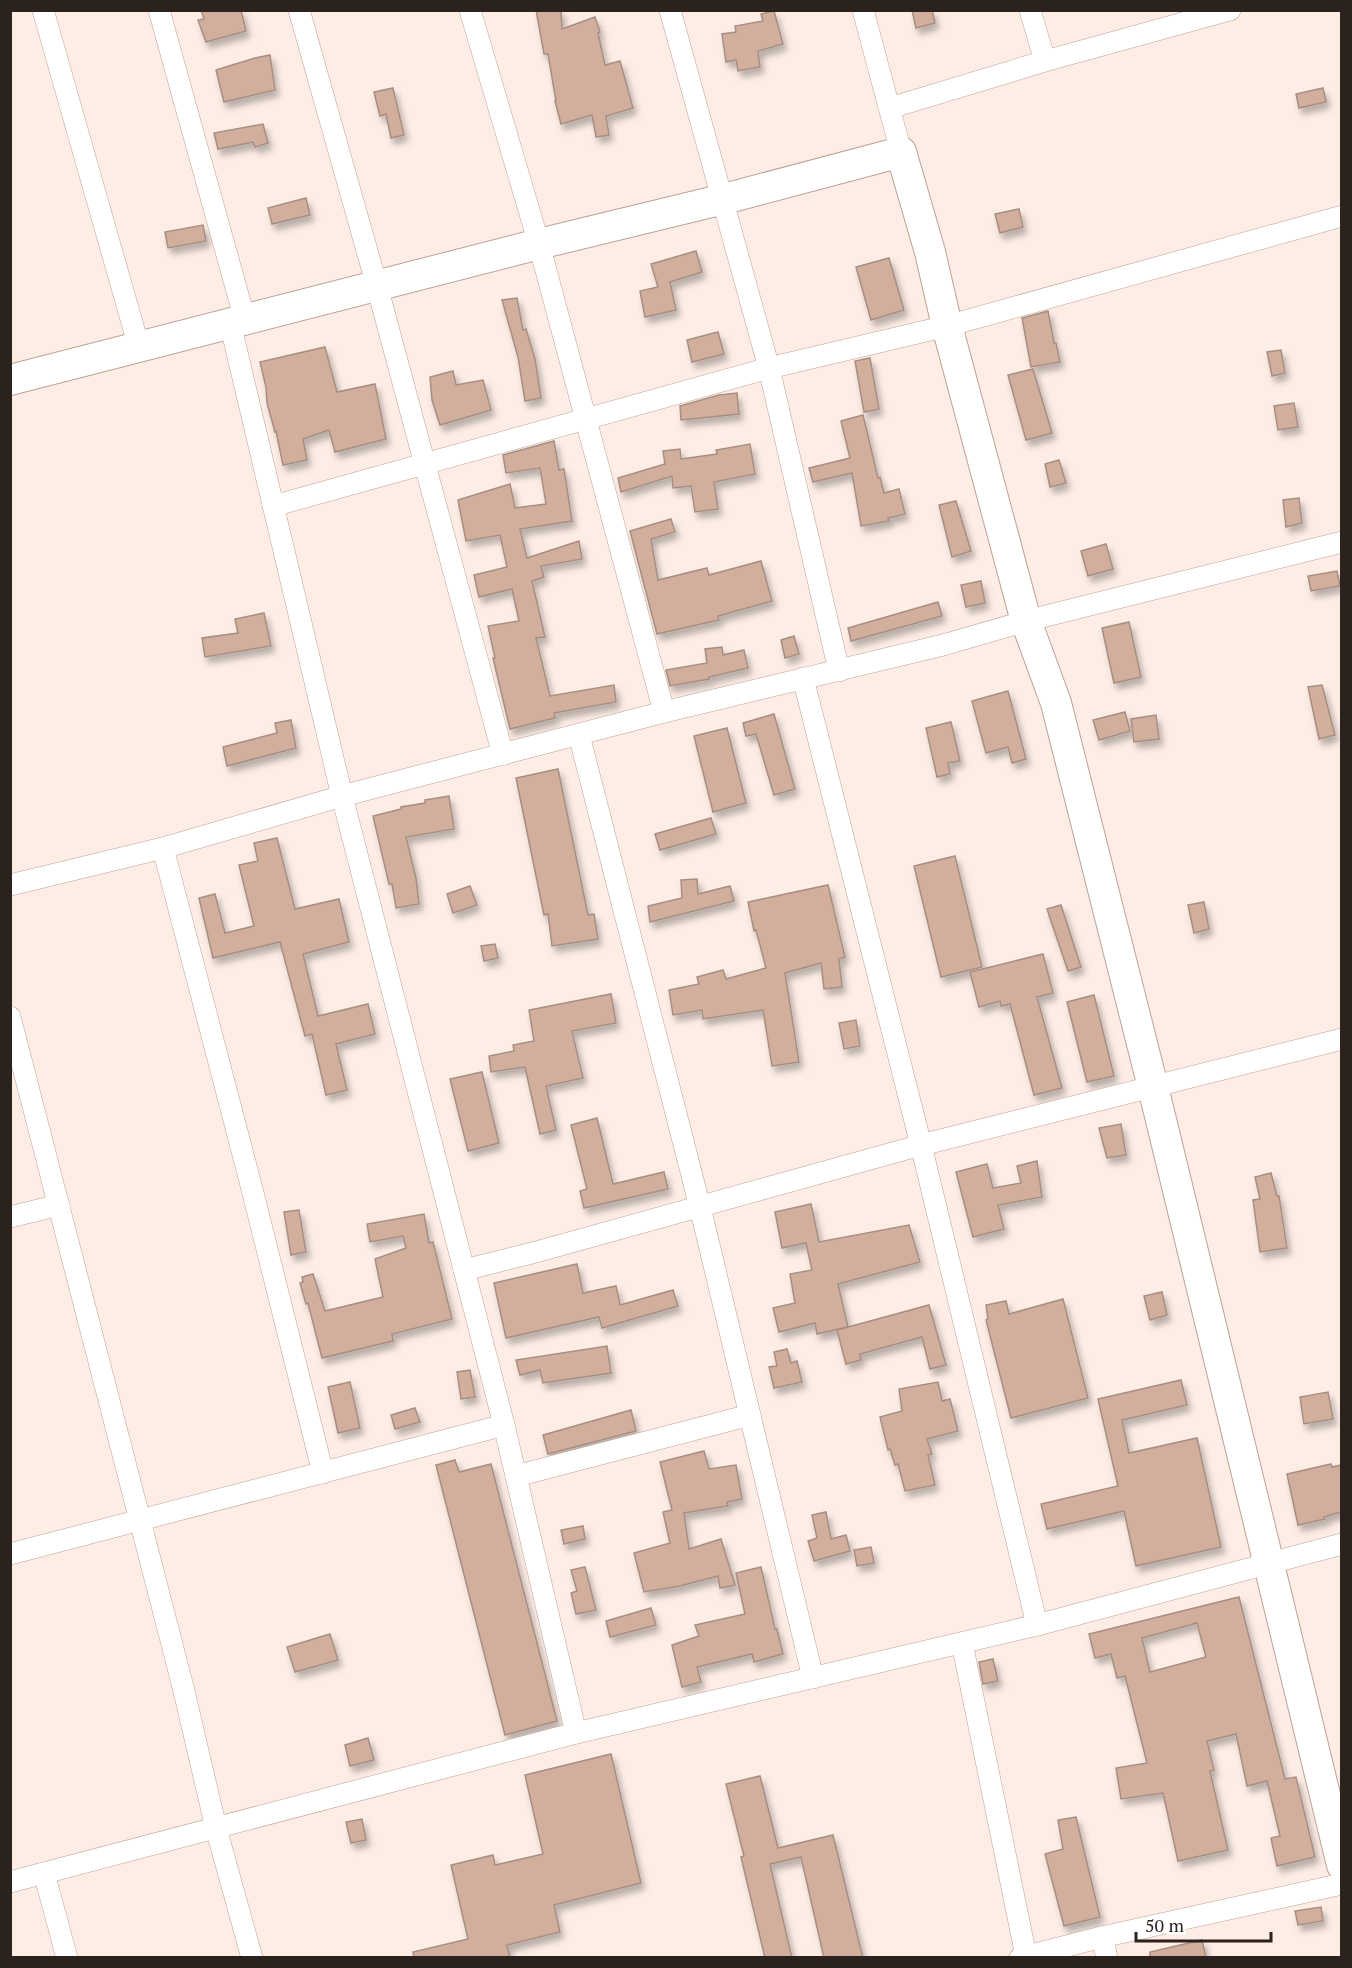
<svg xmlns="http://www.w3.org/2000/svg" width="1352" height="1968" font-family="'PT Serif',serif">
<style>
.building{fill:#d2ae9d;stroke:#a78e82;stroke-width:1.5;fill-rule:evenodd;filter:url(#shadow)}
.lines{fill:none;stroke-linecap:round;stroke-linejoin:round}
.street-casing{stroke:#bba296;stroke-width:22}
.secondary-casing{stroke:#bba296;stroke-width:32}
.street{stroke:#fff;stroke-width:21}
.secondary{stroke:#fff;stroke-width:30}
</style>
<defs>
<filter id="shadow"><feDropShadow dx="3.5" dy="6" stdDeviation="3" flood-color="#0004"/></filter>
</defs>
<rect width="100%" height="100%" fill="#fdede5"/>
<g class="building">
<polygon points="201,10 241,10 246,31 206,42 198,20 204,19"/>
<polygon points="536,10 561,10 562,29 595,17 600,32 598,33 605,65 620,61 633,108 606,116 609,135 596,137 592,115 561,124 555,101 556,101 548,54 544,54"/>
<polygon points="912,10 932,10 935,23 916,28"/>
<polygon points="774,11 783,44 758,51 760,67 738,71 736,60 726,62 722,34 736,32 735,26 763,21 761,14"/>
<polygon points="270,55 275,90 224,102 216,70 255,58"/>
<polygon points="393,88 404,135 391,138 386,114 380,116 374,92"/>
<polygon points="1323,88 1326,102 1299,108 1296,94"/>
<polygon points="263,124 268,143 255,147 253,142 218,149 214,133"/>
<polygon points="306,198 310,215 272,224 268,208"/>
<polygon points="1019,209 1023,227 1000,233 995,214"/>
<polygon points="203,225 206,241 168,248 165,232"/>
<polygon points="696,251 702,272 670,282 676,310 645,317 640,291 658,287 651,264"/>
<polygon points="889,258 904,310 871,320 856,267"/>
<polygon points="517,298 523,330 526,329 535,359 541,398 525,401 518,357 502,300"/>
<polygon points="1048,311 1054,343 1056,343 1060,362 1031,367 1022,318"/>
<polygon points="718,332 724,354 692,362 687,340"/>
<polygon points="325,347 337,392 375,384 386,439 335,452 329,430 303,439 307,460 283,465 276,431 275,432 267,403 266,387 260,362"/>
<polygon points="1281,350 1285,373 1272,376 1267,352"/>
<polygon points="870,358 879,409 864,412 855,361"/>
<polygon points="1033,369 1052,433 1026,440 1008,375"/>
<polygon points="453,371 456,385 483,380 491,410 440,425 432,400 430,377"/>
<polygon points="737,393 739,414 681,420 680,406 719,395"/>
<polygon points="1294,403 1298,427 1278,430 1274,406"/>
<polygon points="863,415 878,478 880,477 884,493 899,489 905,514 888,518 889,521 861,526 852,473 813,482 809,468 850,458 841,421"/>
<polygon points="554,441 559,470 564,469 572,521 520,529 527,558 579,541 582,559 541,566 544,577 532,581 545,637 536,638 550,696 614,685 616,702 554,713 555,718 510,729 493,658 495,658 488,626 519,621 512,589 479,597 474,575 507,567 500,535 466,541 458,500 510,484 515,508 546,504 540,468 506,473 503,455"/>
<polygon points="750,444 755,474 714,482 718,509 695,512 691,486 673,488 672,476 621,492 618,478 665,464 663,451 680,449 681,459 717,454 716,450"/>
<polygon points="1059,460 1066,483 1050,487 1045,464"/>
<polygon points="1299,498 1302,523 1286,527 1283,500"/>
<polygon points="956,501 971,551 952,557 939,505"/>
<polygon points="671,519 675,532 651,539 658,580 707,568 709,575 761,561 772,601 718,616 719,620 657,634 630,531"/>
<polygon points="1106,544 1113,569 1088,576 1081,551"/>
<polygon points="1337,571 1340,586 1311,591 1308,576"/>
<polygon points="981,581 985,603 966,607 961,585"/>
<polygon points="938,602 942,616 851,641 848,628"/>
<polygon points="264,613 271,646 205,657 202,638 238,633 235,619"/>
<polygon points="1129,622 1141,677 1114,683 1102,628"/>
<polygon points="794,636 799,654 785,658 781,640"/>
<polygon points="722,647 723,655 744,650 748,668 709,677 709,679 670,686 666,670 707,663 705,649"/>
<polygon points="1322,685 1335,735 1319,739 1308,687"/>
<polygon points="1008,691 1026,759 1012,763 1008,747 986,753 972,701"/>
<polygon points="1125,712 1130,731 1099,740 1093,720"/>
<polygon points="774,714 795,789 774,795 756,734 746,736 743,723"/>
<polygon points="1156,715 1159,739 1134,742 1131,719"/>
<polygon points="291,720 296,748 227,766 223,747 277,733 275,723"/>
<polygon points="951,722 960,761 948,763 950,774 937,777 926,728"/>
<polygon points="727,728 746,803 713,812 694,736"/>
<polygon points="558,769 588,915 594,914 598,939 552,946 548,914 544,915 516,778"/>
<polygon points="449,796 454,829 406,837 416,878 419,904 396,908 392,884 389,884 373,816 401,809 401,807 425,803 425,800"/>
<polygon points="711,818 716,834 660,850 655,834"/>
<polygon points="277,838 295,909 339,899 349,942 303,954 318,1016 368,1004 375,1034 336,1044 347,1090 326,1095 312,1034 305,1036 280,942 213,958 199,898 215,894 225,933 254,926 239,865 258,861 254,843"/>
<polygon points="955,856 982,967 941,977 914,866"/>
<polygon points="697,879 698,894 730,886 734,901 650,922 648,906 682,898 681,880"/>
<polygon points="828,885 845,957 839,959 842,987 824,989 821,963 785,973 799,1062 772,1066 763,1010 703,1019 702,1010 673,1015 669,990 699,984 697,977 723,970 726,979 766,968 756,930 754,931 748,902"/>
<polygon points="470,886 477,905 453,913 447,894"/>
<polygon points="1204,902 1209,929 1194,933 1188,905"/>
<polygon points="1061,905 1081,967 1068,971 1047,909"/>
<polygon points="495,944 498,958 484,961 481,946"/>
<polygon points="1043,954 1053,993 1037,997 1062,1088 1034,1095 1010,1004 1001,1006 1000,1001 979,1007 970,972"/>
<polygon points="611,994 616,1023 572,1031 583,1078 546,1086 556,1130 540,1134 525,1067 491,1072 489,1056 514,1051 513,1045 534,1041 529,1010"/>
<polygon points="1094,995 1114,1076 1087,1082 1067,1002"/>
<polygon points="856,1020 860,1046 844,1049 839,1023"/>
<polygon points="482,1072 499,1143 468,1151 450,1079"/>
<polygon points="597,1118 613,1184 664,1172 668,1189 584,1208 580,1191 587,1189 571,1125"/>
<polygon points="1121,1124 1126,1155 1107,1158 1099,1128"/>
<polygon points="1037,1161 1042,1197 998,1205 1004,1229 973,1237 956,1172 987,1164 993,1188 1021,1183 1017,1166"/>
<polygon points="1271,1173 1277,1196 1279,1196 1287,1248 1260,1252 1253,1200 1260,1199 1255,1177"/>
<polygon points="811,1204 819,1242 909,1225 920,1262 838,1284 848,1327 817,1334 815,1323 779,1332 773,1308 795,1303 790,1274 812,1270 806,1243 782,1248 775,1212"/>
<polygon points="299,1210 306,1252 291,1255 284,1212"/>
<polygon points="424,1214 429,1243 433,1242 452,1319 392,1334 393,1341 322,1358 308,1303 306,1304 300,1283 303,1282 302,1277 313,1274 325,1311 383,1297 375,1259 406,1248 403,1236 370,1242 367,1224"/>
<polygon points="577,1264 583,1293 616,1286 620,1305 673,1290 678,1306 602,1328 599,1317 506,1338 494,1283"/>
<polygon points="1162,1292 1167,1315 1150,1320 1144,1296"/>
<polygon points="1063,1299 1088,1398 1011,1418 986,1320 988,1319 986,1305 1006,1301 1009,1314"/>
<polygon points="929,1305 946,1365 930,1369 922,1337 860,1354 861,1360 846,1364 837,1330"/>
<polygon points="607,1346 611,1373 543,1383 540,1370 520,1375 516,1360"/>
<polygon points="787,1349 791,1363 797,1361 802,1382 774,1388 769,1367 777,1366 774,1352"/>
<polygon points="470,1370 475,1397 461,1399 457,1372"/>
<polygon points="1181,1380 1187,1405 1122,1420 1129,1453 1197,1438 1221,1547 1136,1566 1124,1511 1047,1529 1041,1504 1118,1486 1098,1399"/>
<polygon points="350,1382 360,1428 338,1433 328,1387"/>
<polygon points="938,1382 942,1401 950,1399 958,1431 927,1439 932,1454 928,1455 935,1485 905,1491 898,1464 895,1465 890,1449 888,1450 880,1417 902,1411 899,1389"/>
<polygon points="1328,1392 1333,1419 1304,1424 1300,1397"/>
<polygon points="415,1408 420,1422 395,1429 391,1415"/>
<polygon points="631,1410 636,1431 548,1454 543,1435"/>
<polygon points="704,1451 709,1469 736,1465 742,1499 727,1502 728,1506 684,1513 689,1549 721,1539 735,1585 720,1588 718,1576 680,1586 644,1592 634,1553 670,1543 663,1512 672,1510 660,1462"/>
<polygon points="455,1460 459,1472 491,1464 557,1721 505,1735 436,1465"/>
<polygon points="1331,1464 1332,1467 1341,1465 1341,1512 1324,1517 1325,1519 1298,1525 1287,1474"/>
<polygon points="826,1512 831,1539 846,1535 850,1551 814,1561 808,1541 817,1538 812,1515"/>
<polygon points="583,1526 585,1539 564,1544 561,1530"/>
<polygon points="871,1547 874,1563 857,1566 854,1550"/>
<polygon points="585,1567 596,1610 576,1614 571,1593 577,1591 571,1570"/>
<polygon points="761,1567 775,1629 777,1629 783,1654 754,1662 752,1654 697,1667 701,1682 682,1687 672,1645 699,1636 695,1625 745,1614 736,1573"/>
<path d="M 1239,1597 L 1285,1779 L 1296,1777 L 1315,1857 L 1277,1866 L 1271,1838 L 1280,1836 L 1267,1781 L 1247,1786 L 1236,1734 L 1207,1741 L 1214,1770 L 1210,1771 L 1228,1850 L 1178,1861 L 1163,1793 L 1121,1799 L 1116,1768 L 1147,1763 L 1125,1676 L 1117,1678 L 1111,1654 L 1095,1658 L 1089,1634 ZM 1197,1623 L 1206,1657 L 1150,1672 L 1142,1638 Z"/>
<polygon points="651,1608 656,1625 610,1637 606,1621"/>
<polygon points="330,1634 338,1660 295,1672 287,1647"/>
<polygon points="993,1659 998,1681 983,1684 979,1662"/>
<polygon points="368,1738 374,1760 350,1766 345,1745"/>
<polygon points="611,1754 641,1883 554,1905 560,1932 507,1945 510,1958 414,1958 413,1952 468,1939 451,1865 493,1855 495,1865 543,1854 525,1775"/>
<polygon points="760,1776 778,1848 833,1835 863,1958 824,1958 801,1857 770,1864 792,1958 765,1958 741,1857 744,1856 726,1784"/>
<polygon points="1076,1817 1100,1917 1064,1926 1045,1854 1063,1849 1058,1820"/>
<polygon points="362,1819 366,1840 351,1843 346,1822"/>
<polygon points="1321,1907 1323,1921 1298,1925 1295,1911"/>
<polygon points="1202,1940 1206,1958 1150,1958 1150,1952"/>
</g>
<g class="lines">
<g class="street-casing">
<g id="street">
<polyline points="43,10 139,347"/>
<polyline points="159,10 245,320"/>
<polyline points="299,10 377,286 503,755"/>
<polyline points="470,10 539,244 664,712"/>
<polyline points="670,10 769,368 839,671"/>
<polyline points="863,10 901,152"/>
<polyline points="1030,10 1045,61"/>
<polyline points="890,108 1045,61 1230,10"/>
<polyline points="230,323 342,796 504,1425 576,1733"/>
<polyline points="273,506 769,368 947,326 1342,216"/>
<polyline points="803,678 921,1145 1037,1625"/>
<polyline points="579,735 700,1207 813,1678"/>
<polyline points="163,848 252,1189 323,1473"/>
<polyline points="10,885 163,848 342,796 664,712 943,645 1026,621 1342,542"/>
<polyline points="10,1017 183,1687 216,1828 252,1958"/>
<polyline points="10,1217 59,1205"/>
<polyline points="464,1270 536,1252 921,1145 1342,1039"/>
<polyline points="516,1476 750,1415"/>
<polyline points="10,1554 504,1425"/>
<polyline points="962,1643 1026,1956"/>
<polyline points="44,1873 67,1958"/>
<polyline points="10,1882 576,1733 1037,1625 1342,1544"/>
<polyline points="1102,1937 1107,1958"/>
<polyline points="1020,1958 1102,1937 1342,1884"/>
</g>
</g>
<g class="secondary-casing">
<polyline id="secondary" points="10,380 539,244 724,199 901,152 930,252 947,326 1026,621 1056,703 1153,1087 1342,1865"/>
</g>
<use href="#street" class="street"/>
<use href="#secondary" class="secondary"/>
</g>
<rect width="1352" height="1968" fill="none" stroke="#2b211d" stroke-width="24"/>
<path d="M1136 1932v9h135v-9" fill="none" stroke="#2b211d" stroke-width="3"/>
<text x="1145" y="1932" font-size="18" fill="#2b211d" stroke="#ffffff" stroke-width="4.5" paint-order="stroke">50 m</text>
</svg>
